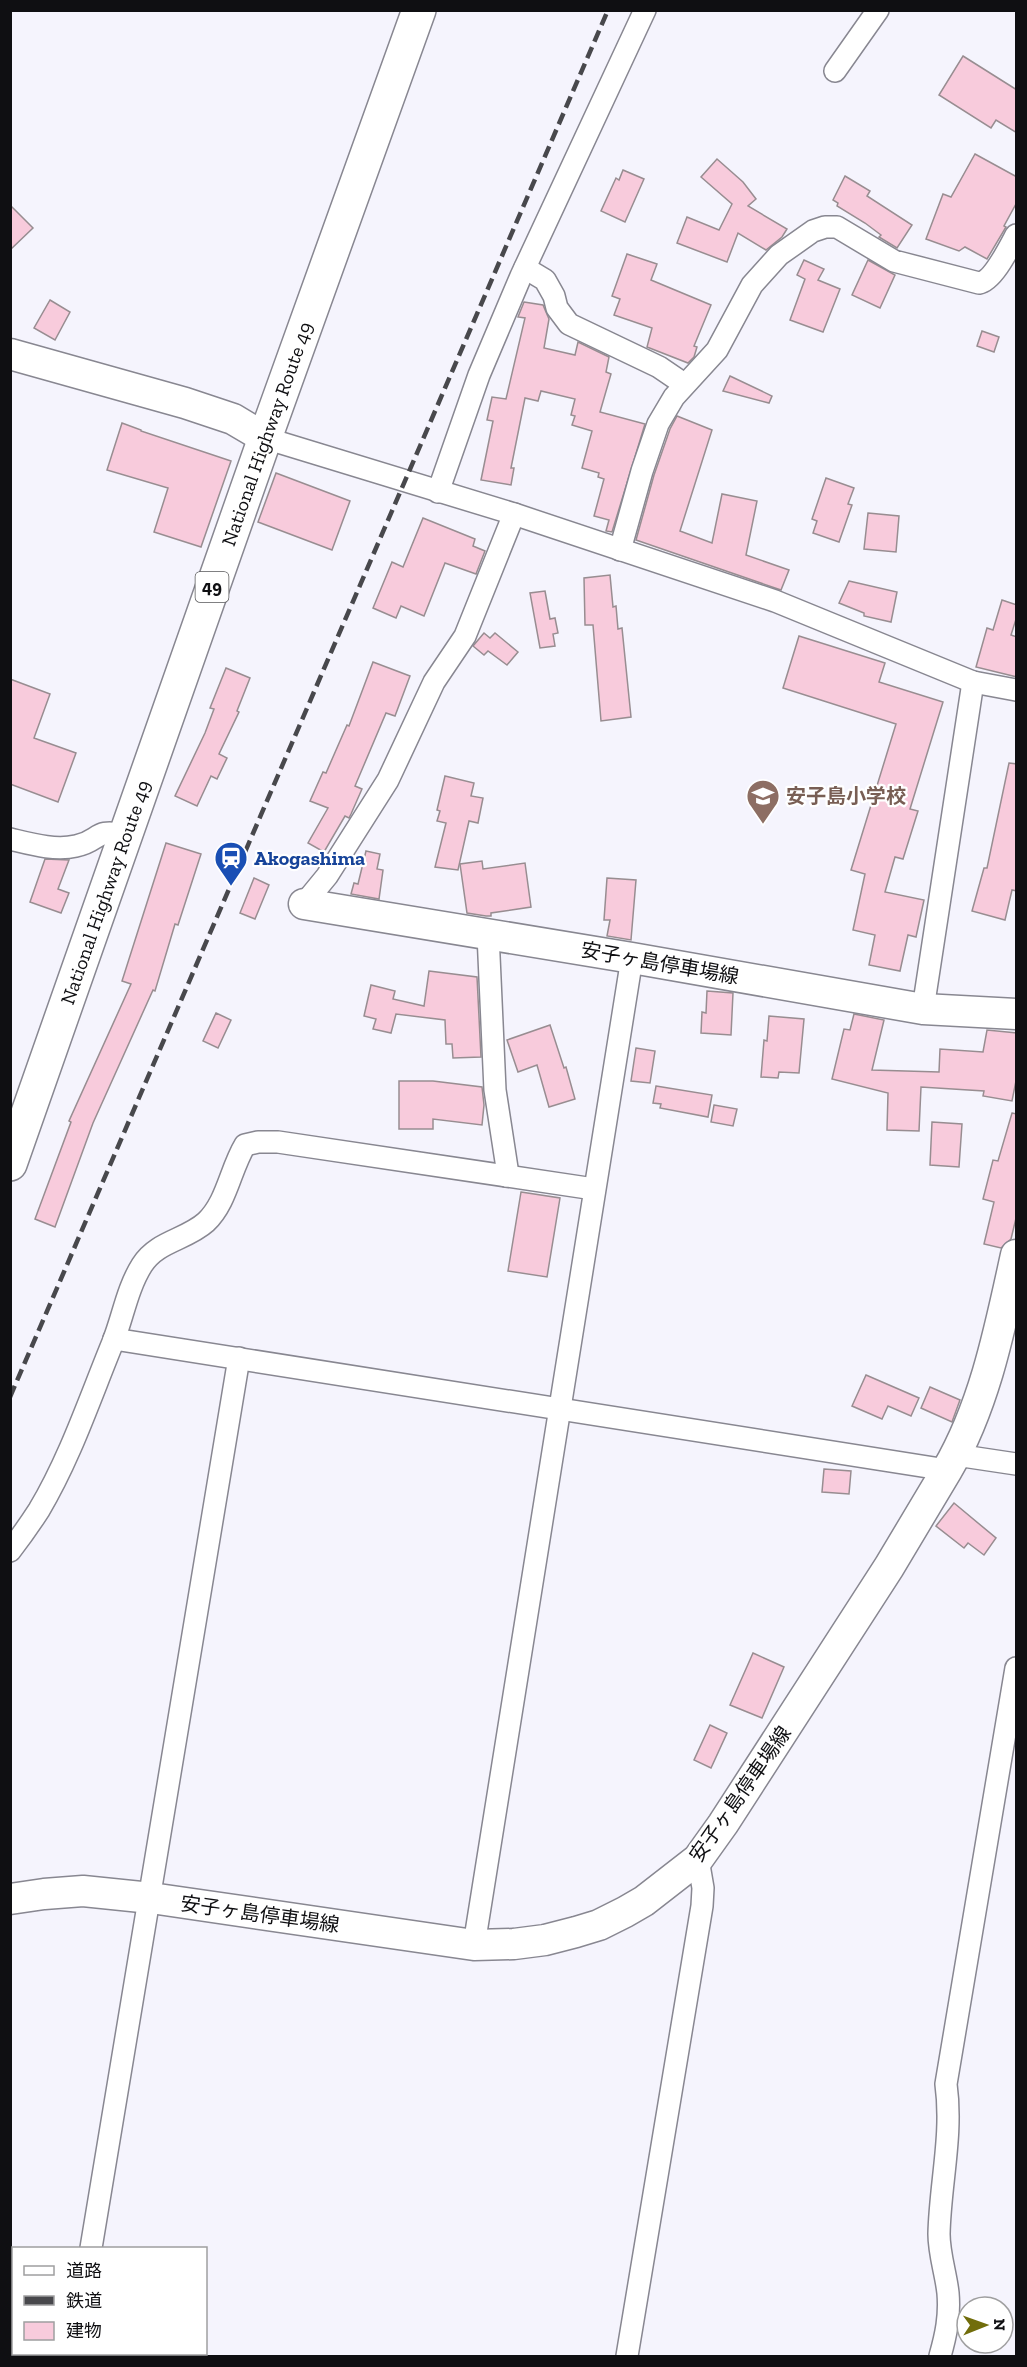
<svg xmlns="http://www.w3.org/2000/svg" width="1027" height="2367" font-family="'Zilla Slab','Noto Sans JP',serif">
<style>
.building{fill:#f8cbdc;stroke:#988d91;stroke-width:1.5}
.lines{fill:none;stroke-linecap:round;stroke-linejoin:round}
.street-casing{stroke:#888791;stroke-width:24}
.secondary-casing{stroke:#888791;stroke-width:33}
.highway-casing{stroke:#888791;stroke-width:36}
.street{stroke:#fff;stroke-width:21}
.secondary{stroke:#fff;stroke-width:30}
.highway{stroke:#fff;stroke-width:33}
.rail{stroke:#48484c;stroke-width:4.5;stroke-dasharray:12 6;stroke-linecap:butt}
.labels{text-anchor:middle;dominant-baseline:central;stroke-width:4.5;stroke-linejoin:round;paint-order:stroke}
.shield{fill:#fff;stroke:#575759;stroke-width:1.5}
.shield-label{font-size:18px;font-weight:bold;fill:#0f0f12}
.street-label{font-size:20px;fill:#0f0f12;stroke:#fff}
.education-label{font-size:20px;font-weight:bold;fill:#785e54;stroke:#fff;text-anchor:start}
.transit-label{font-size:20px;font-weight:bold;fill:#164399;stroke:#fff;text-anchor:start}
</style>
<rect width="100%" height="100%" fill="#f5f4fd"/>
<g class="building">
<polygon points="963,56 1017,90 1017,133 996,120 991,128 939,95"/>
<polygon points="975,154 1017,177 1017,202 1004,226 1006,227 987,259 965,247 959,251 926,239 943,194 951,197"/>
<polygon points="717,159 743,182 756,199 748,206 787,229 782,237 766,250 738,233 727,262 677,243 687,217 719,230 732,204 701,177"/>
<polygon points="623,170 644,179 625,222 601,211 616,178 619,180"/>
<polygon points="845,176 870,191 867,196 912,225 897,248 879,237 881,235 865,223 837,206 838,203 833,200"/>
<polygon points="10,205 33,228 10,250"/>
<polygon points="627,254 657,264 651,280 711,305 694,346 697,347 694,357 688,363 647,347 652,328 614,315 620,299 612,296"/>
<polygon points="804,260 824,269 818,280 840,289 823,332 790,320 805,279 797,275"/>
<polygon points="868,260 895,275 880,308 852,295"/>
<polygon points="50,300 70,312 55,340 34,328"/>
<polygon points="524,302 543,305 549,319 544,348 575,355 578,342 609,357 606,372 611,374 600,412 645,424 612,532 606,531 609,520 594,516 604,479 598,477 599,473 582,468 592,431 572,425 575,416 571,415 575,399 541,391 538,401 525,398 511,468 514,468 511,485 481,480 493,421 487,420 492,397 506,399 525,318 518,317"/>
<polygon points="982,331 999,337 994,352 977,346"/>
<polygon points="730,376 772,396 769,403 723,391"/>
<polygon points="677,416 712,430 680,531 712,543 722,494 757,501 746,555 789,570 781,590 636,540 654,475 670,429"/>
<polygon points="122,423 141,430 141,431 231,461 201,547 154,532 168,488 107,470"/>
<polygon points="276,473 350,501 332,550 258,522"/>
<polygon points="826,478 854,488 848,504 852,505 839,542 813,533 817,521 812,519"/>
<polygon points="868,513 899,516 896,552 864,549"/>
<polygon points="423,518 475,539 473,546 485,551 476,574 445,563 424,616 401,606 396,618 373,608 392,562 403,567"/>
<polygon points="610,575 613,607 616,606 618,629 622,628 631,717 601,721 593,625 585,625 584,578"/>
<polygon points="849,581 897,592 891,622 864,616 864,613 839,603"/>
<polygon points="545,591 550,619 555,618 558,633 553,634 555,646 540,648 530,593"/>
<polygon points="1002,600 1017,605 1017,616 1011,635 1017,637 1017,677 976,667 987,628 993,630"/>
<polygon points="484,633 490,638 495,633 518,652 507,665 488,651 484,655 473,646"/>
<polygon points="799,636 885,663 879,682 943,702 910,809 918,811 903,859 895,857 885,892 924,900 916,937 908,935 900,971 869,965 875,935 853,930 865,874 851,870 896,724 783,688"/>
<polygon points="373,662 410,676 395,716 386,713 355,786 362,789 351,814 349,818 345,816 324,852 308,843 328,808 310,801 323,772 326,773 347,725 349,726"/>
<polygon points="226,668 250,678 237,711 239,712 219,754 227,758 217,779 211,776 197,806 175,796 205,733 214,709 210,708"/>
<polygon points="10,679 50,694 34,738 76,753 58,802 10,784"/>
<polygon points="1009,763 1017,764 1017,891 1012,890 1005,920 972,911 984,868 987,868"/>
<polygon points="445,776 474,783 471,796 483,798 478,823 469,821 458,870 435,867 446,823 437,821 440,811 437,810"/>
<polygon points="166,843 201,854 178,925 175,924 155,991 153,990 93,1123 55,1227 35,1219 71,1122 69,1121 131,984 122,981"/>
<polygon points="366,851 380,854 377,869 383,870 379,899 351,894 354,883 358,884"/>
<polygon points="45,859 69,860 58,889 69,893 61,913 30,902"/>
<polygon points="482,861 483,869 525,863 531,907 491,913 491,916 486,916 467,913 460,864"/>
<polygon points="254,878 269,885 255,919 240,913"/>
<polygon points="607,878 636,880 631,940 607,936 610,920 604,920"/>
<polygon points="429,971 477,977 481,1057 453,1058 452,1044 446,1044 445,1020 396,1014 391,1033 373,1029 376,1019 364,1016 371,985 395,991 393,999 424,1006"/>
<polygon points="707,991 733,993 731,1035 701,1033 702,1012 706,1013"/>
<polygon points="216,1013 231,1020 218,1048 203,1041"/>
<polygon points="854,1014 884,1020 872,1070 939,1072 940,1049 983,1052 987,1030 1017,1033 1017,1076 1012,1101 983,1096 984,1091 921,1087 919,1131 887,1130 888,1093 832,1079 844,1029 850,1030"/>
<polygon points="769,1016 804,1019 799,1073 779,1072 778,1078 761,1077 764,1040 767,1041"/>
<polygon points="550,1025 564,1068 566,1067 575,1099 549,1107 537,1065 518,1072 507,1040"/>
<polygon points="636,1048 655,1051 650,1083 631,1081"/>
<polygon points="399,1081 433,1081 482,1087 484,1105 482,1125 433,1119 433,1129 399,1129"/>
<polygon points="656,1086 712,1095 708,1117 660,1108 661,1104 653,1103"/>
<polygon points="714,1105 737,1109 733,1126 711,1122"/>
<polygon points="1012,1113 1017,1114 1017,1214 1011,1239 1001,1248 984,1244 994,1202 983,1199 993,1160 998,1161"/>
<polygon points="932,1122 962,1124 959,1167 930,1165"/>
<polygon points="521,1192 560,1198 547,1277 508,1271"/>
<polygon points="866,1375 919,1398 911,1416 888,1406 882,1419 852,1406"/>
<polygon points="930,1387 960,1400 952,1422 921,1408"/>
<polygon points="824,1469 851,1471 849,1494 822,1492"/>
<polygon points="954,1503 996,1538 984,1555 968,1543 964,1548 936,1526"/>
<polygon points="753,1653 784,1667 762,1718 730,1705"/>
<polygon points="710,1725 727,1733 711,1768 694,1760"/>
</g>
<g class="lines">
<g class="street-casing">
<g id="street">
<polyline points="835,71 878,10"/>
<polyline points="525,268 545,280 554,296 557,308 569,324 659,367 684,384"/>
<polyline points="265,438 514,514 775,601 973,682 1016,690"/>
<polyline points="438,492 479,375 521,276 645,10"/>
<path d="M 620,550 L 642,471 L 658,424 L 674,397 L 717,350 L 752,285 L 779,255 L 813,231 L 825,227 L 837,227 L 894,261 L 979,283 C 993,281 1009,248 1016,235"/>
<path d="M 10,839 C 31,844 55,851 76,846 C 101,841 93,828 125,835"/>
<polyline points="304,904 327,876 388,780 434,682 465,636 514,514"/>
<polyline points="488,934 495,1090 507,1168 506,1176"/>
<polyline points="923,1009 973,682"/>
<polyline points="114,1339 947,1470"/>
<polyline points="956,1455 1016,1464"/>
<path d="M 10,1551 C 20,1538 30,1524 39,1510 C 70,1458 90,1398 113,1342 C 123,1317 127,1289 142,1265 C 157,1241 186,1240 206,1222 C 227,1202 230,1170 245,1145 L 258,1142 L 278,1142 L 594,1189"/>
<polyline points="474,1945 632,958"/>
<polyline points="91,2248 239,1358"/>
<polyline points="73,2356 74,2354"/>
<polyline points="627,2356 702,1906 703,1888 698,1859"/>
<path d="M 940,2356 C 946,2335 950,2316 948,2293 C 946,2274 939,2254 939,2234 C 940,2184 953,2135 946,2084 L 1016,1668"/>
</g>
</g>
<g class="secondary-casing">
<g id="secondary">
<polyline points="10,354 185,403 233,419 265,438"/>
<polyline points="304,904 632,958 923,1009 1016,1014"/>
<path d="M 10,1899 L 44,1894 L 83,1891 L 151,1898 L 474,1945 L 514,1944 L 545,1940 L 576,1932 L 599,1925 L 625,1912 L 644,1901 L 698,1859 L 723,1824 L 889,1567 L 947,1470 C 985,1405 1000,1328 1016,1255"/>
</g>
</g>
<g class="highway-casing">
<g id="highway">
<path id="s1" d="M 10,1164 L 265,438 L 419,10"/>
</g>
</g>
<use href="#street" class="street"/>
<use href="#secondary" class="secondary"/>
<use href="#highway" class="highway"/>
<polyline class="rail" points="10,1397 608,10"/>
</g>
<defs>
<g id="school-pin" transform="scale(1.725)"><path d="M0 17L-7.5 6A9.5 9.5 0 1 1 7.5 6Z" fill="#8d6e63" stroke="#fff"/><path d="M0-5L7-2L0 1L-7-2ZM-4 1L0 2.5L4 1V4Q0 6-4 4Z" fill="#fff"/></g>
<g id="station-pin" transform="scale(1.725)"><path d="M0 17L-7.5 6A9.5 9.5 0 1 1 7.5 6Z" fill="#1a4fb4" stroke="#fff"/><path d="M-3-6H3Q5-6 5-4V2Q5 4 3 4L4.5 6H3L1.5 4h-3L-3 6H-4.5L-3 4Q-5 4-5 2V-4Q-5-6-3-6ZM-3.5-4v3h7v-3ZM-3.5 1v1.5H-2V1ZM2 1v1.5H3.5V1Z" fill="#fff"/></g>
</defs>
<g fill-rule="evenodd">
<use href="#school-pin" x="763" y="796"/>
<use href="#station-pin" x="231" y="858"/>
</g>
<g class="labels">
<rect class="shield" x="195.5" y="572" width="33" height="30" rx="4.5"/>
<g class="shield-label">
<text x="212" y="587">49</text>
</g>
<g class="street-label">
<text stroke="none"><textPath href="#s1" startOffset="774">National Highway Route 49</textPath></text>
<text stroke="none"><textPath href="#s1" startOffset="288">National Highway Route 49</textPath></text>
<text transform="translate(660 963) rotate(10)">安子ヶ島停車場線</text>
<text transform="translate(740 1794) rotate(-55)">安子ヶ島停車場線</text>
<text transform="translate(260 1914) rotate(8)">安子ヶ島停車場線</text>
</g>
<g class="education-label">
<text x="786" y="796">安子島小学校</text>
</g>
<g class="transit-label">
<text x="254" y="858">Akogashima</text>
</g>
</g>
<rect width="1027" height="2367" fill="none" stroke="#0f0f12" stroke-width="24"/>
<rect x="12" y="2247" width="195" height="108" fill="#ffffff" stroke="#9f9fa0" stroke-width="1.5"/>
<rect x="24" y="2266" width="30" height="9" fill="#ffffff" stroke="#9f9fa0" stroke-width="1.5"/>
<text x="66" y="2277" font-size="18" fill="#0f0f12">道路</text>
<rect x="24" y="2296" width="30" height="9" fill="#48484c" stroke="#9f9fa0" stroke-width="1.5"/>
<text x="66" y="2307" font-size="18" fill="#0f0f12">鉄道</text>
<rect x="24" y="2322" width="30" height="18" fill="#f8cbdc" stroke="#9f9fa0" stroke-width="1.5"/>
<text x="66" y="2337" font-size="18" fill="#0f0f12">建物</text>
<g transform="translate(985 2325) rotate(89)"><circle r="28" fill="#ffffff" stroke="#9f9fa0" stroke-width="1.5"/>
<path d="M0-4.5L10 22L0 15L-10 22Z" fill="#716d0b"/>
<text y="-9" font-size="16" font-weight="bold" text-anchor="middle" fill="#0f0f12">N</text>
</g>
</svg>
